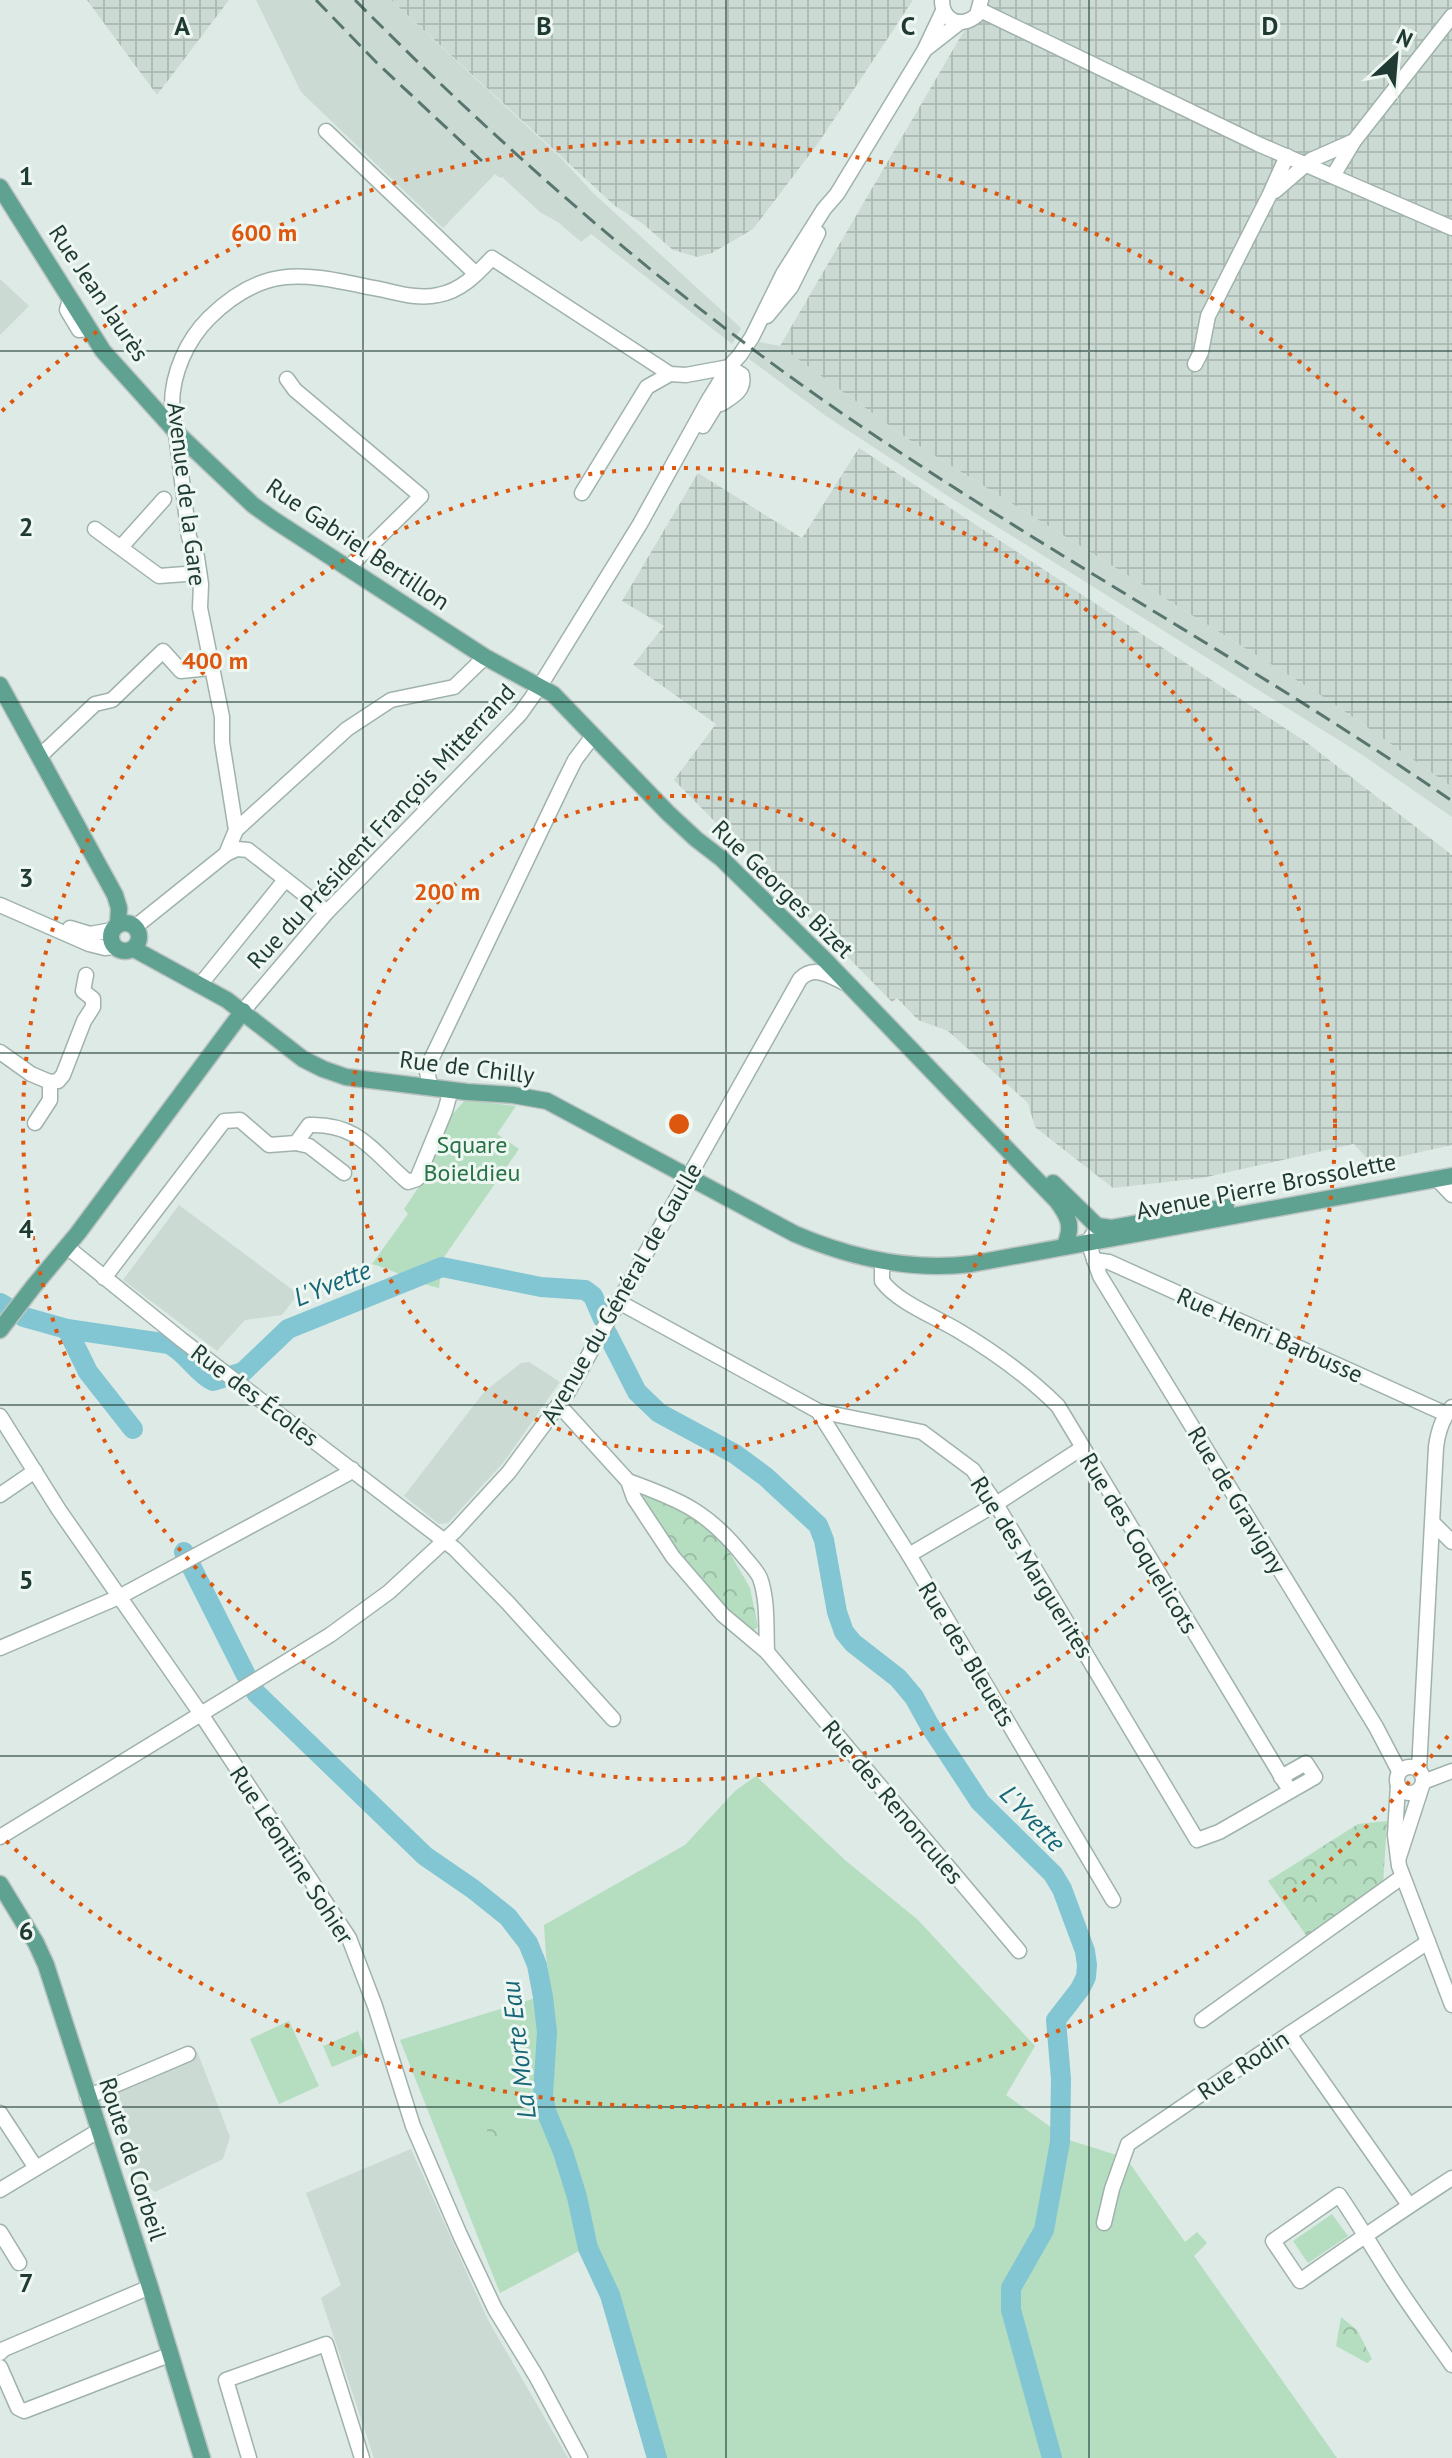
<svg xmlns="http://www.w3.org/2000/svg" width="1452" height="2458" font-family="'PT Sans',sans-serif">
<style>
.built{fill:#ccdad4}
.industrial{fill:url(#industrial-grid)}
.green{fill:#b5ddc0}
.forest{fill:url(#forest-crowns)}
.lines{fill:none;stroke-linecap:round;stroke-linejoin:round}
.river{stroke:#82c5d3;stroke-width:20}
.minor-casing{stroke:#a0b2ac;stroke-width:17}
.major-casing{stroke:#bcc4c2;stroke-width:19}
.minor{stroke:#fff;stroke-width:14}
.major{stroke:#60a292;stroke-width:16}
.rail{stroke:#58766f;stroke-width:3;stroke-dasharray:16 8;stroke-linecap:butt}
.grid{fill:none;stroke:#1e3a33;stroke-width:2;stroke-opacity:0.55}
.ring{fill:none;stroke:#de570e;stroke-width:4;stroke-dasharray:4 8}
.labels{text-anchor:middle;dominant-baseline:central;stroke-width:6;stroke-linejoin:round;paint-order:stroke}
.street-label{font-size:24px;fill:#1e3a33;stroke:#eef7f2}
.park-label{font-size:24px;fill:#277246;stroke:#eef7f2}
.water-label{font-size:26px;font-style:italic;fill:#176678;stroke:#eef7f2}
.grid-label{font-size:26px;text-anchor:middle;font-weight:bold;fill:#1e3a33;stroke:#eef7f2;stroke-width:6;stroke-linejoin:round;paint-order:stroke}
.centre{fill:#de570e;stroke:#eef7f2;stroke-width:4}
.ring-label{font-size:24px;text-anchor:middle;font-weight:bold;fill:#de570e;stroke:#eef7f2;stroke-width:6;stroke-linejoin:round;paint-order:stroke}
</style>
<defs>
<pattern id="industrial-grid" width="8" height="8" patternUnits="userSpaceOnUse" patternTransform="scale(2)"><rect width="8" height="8" fill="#ccdad4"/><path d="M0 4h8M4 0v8" fill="none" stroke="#afbcb6"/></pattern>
<pattern id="forest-crowns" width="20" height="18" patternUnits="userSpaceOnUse" patternTransform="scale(2)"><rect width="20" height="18" fill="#b5ddc0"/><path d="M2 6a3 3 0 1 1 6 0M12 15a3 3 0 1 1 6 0" fill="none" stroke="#9bbea5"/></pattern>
</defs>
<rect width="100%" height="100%" fill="#ddeae5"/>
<g class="built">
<polygon points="256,0 391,0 562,159 593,193 741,328 732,344 591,234 581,242 558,222 541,213 502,177 500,178 495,174 443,228 301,92"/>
<polygon points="0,279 29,306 0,335"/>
<polygon points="759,342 780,346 908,439 1327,699 1452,787 1452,817 1361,754 951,498 826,416 749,359"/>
<polygon points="179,1205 298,1294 282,1315 245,1320 217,1351 123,1280"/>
<polygon points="529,1362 560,1382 503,1463 448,1523 439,1524 404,1496 484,1392 521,1363"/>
<polygon points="197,2051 230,2137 223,2159 155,2192 133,2175 109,2102 107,2090"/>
<polygon points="411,2149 488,2320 568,2458 374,2458 321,2298 341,2285 306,2193"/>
</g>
<g class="industrial">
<polygon points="87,0 229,0 157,95"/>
<polygon points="391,0 913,0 817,145 753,229 712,253 697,257 673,250 642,223 615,206"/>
<polygon points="982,0 1452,0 1452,787 1327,699 908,439 780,346"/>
<polygon points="859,448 1306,742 1452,855 1452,1145 1371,1163 1354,1144 1202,1178 1113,1188 1035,1127 1028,1103 948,1031 918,1020 897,998 892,1002 674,780 716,724 633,665 664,626 622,601 698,473 802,538"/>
</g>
<g class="green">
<path d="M 465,1100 L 516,1106 L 497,1134 L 519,1149 L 442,1260 L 439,1288 C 416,1283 396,1271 372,1264 L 408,1214 L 404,1209 L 429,1172 L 451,1116 Z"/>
<polygon points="756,1776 845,1860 918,1920 1035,2046 1006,2095 1069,2140 1126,2158 1185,2242 1197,2232 1207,2243 1194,2256 1337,2458 652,2458 605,2294 583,2249 500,2293 400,2040 552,1993 546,1956 544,1925 685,1845 735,1791"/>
<polygon points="289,2021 319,2086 279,2104 250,2039"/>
<polygon points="358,2031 366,2053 332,2067 323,2046"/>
<polygon points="1332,2214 1348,2236 1308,2263 1293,2241"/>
</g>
<g class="forest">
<polygon points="644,1494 670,1501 720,1536 750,1588 758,1627 751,1632 732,1617 674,1557 643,1501"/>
<polygon points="1387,1821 1383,1885 1308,1938 1268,1881 1358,1824"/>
<polygon points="510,2117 514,2132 490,2139 485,2124"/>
<polygon points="1341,2317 1357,2330 1372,2359 1367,2363 1336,2346"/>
</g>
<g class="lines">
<g class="river">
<path d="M 0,1303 L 24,1317 L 67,1329 L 169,1344 C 187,1353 196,1373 213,1381 L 243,1372 L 288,1329 L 442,1267 L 541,1287 L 585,1290 L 593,1296 L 603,1319"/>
<polyline points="67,1329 88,1372 133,1429"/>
<polyline points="607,1333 637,1392 659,1413 735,1454 766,1477 818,1525 824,1540 837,1612 844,1632 853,1643 898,1678 914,1697 930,1726 980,1802 1053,1874 1062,1889 1085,1951 1087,1965 1086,1977 1080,1989 1056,2020 1061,2079 1060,2142 1044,2230 1011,2288 1011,2310 1052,2458"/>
<polyline points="184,1552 246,1675"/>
<polyline points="256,1693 425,1856 473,1889 508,1917 528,1943 537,1965 543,1997 547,2032 543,2095 546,2111 563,2152 577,2197 588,2248 610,2295 657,2458"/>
</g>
<g class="minor-casing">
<g id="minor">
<path d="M 942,0 C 942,21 961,29 977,15 L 981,0"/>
<polyline points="980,10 1258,144 1452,228"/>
<polyline points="927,48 959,23"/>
<polyline points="326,131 476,274"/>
<polyline points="1333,176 1354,141 1452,16"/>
<polyline points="1275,191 1311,160 1354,141"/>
<polyline points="70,299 67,310 79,330 90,329"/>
<polyline points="767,316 791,287 818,233"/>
<polyline points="1195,364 1201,352 1208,316 1269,196 1287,156"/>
<polyline points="287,379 295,390 421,496 349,567"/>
<path d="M 721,404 C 733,396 745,391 742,375 L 729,367"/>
<polyline points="703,426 730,382"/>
<polyline points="582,493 647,387 670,374"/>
<polyline points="95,529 159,576 199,573"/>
<polyline points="121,547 164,499"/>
<polyline points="40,756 95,704 112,700 163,651 181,671 210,668"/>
<polyline points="236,830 347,729 391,700 454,687 485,657"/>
<path d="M 226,854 L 236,830 L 222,742 L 222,717 L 200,608 L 201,584 L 197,557 L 189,537 C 185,505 181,473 177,441 C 176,429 172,417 172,405 C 172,373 187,340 209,318 C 269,259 311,276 384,290 C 401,294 420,299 438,295 C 461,291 477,274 492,258 L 670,374 L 686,375 L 729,367"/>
<polyline points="0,905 89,944 105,948 114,947"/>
<polyline points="135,927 226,854 237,849 248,850 327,912"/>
<polyline points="70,928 90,934 112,930"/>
<polyline points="200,985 285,880"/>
<polyline points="243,1011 327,912 495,740 520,714 540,686 640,524 708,401 729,367 740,355 752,337 783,274 824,209 837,194 924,51 943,11"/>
<polyline points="0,1052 31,1074 50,1082"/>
<polyline points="50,1082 58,1081 63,1075 84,1021 93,1007 93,999 83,991 86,975"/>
<polyline points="431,1088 427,1072 428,1066 565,780 575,760 593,736"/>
<polyline points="35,1123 50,1100 50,1082"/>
<polyline points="296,1143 309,1146 344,1173"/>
<polyline points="1436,1178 1452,1195"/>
<polyline points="1093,1234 1088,1242 1100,1276 1376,1727 1399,1771"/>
<polyline points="67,1247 182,1340 455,1549 508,1603 613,1719"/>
<polyline points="1094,1260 1109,1262 1446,1414"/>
<path d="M 882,1261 L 882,1281 C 897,1302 936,1317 959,1331 C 994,1352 1029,1377 1058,1406 L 1286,1784"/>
<path d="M 104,1278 L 224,1121 L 240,1120 L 269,1145 L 296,1143 L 309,1125 C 359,1123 373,1152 408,1182 L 417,1179 L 445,1111 L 451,1090"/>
<polyline points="619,1302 818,1411 922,1432 973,1470 996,1504 1197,1840 1219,1832 1315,1777 1306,1763 1281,1777"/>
<polyline points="559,1405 628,1481 634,1498 673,1557 723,1615 767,1652 1019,1951"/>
<polyline points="818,1411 909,1555 1113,1900"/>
<polyline points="0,1416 59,1510 201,1714 349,1938 375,2006 413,2126 460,2235 495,2309 536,2376 580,2458"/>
<path d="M 628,1481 C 681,1500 709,1512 745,1558 C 750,1564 757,1571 760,1578 C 768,1600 766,1629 767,1652"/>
<polyline points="0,1495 35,1471"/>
<polyline points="1433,1523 1452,1542"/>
<polyline points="909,1555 996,1504 1082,1448"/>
<polyline points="0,1648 119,1597 347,1474 352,1469"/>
<circle cx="1410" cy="1780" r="13"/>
<path d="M 1419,1770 L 1436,1447 C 1438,1432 1442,1418 1452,1407"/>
<polyline points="1423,1782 1452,1771"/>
<polyline points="1398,1785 1395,1835 1399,1866 1452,2005"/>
<path d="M 0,1837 L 330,1635 L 389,1592 L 455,1531 L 509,1472 L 568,1392 L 800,979 C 815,964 831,977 847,984"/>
<polyline points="1399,1857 1422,1786"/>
<polyline points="1202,2020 1402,1877"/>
<polyline points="1289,2034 1409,2205"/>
<polyline points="87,2097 188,2054"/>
<polyline points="0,2113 36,2168"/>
<path d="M 1452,2178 C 1401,2211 1350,2246 1300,2281 L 1273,2241 L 1339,2195 C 1359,2224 1376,2254 1395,2283 C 1413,2311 1433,2338 1452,2365"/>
<polyline points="0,2190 98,2131"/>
<polyline points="1104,2223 1112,2189 1128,2144 1289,2034 1428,1942"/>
<polyline points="0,2232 19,2263"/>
<polyline points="0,2353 4,2349 150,2287"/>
<polyline points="0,2367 18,2408 24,2411 169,2355"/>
<polyline points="249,2458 226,2380 326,2344 362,2458"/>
</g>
</g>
<g class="major-casing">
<g id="major">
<path d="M 0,187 L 103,351 L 176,432 L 253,505 L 274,520 L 485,657 L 553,694 L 668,813 L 696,839 L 722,859 L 825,960 L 1057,1201 C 1069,1217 1073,1226 1065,1245"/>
<polyline points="0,685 115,895 119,908 118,925"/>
<circle cx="125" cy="937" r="14"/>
<path d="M 134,949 L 227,1000 L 303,1059 L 323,1069 L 346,1077 L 467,1092 L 513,1095 L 547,1101 L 795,1234 C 851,1258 911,1271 971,1264 L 1452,1176"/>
<polyline points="1053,1183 1097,1226 1111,1228 1226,1207"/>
<polyline points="0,1330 33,1287 78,1233 243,1011"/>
<polyline points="0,1884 36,1943 46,1965 150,2287 202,2458"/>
</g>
</g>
<use href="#minor" class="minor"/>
<use href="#major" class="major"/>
<g class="rail">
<polyline points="316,0 377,63 482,161"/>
<path d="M 355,0 C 514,160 681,305 868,431 C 1059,560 1262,670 1452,801"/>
</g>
</g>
<path class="grid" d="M 363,0 L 363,2458M 726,0 L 726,2458M 1089,0 L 1089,2458M 0,351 L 1452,351M 0,702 L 1452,702M 0,1053 L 1452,1053M 0,1405 L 1452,1405M 0,1756 L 1452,1756M 0,2107 L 1452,2107"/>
<g class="ring">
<circle cx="679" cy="1124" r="328"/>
<circle cx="679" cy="1124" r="656"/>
<path d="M1448 1736A983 983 0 0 1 2 1837M2 411A983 983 0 0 1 1448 512"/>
</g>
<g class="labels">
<g class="street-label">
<text transform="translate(99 293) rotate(56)">Rue Jean Jaurès</text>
<text transform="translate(187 494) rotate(83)">Avenue de la Gare</text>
<text transform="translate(358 544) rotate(34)">Rue Gabriel Bertillon</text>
<text transform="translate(381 826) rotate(-47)">Rue du Président François Mitterrand</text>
<text transform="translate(783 889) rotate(44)">Rue Georges Bizet</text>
<text transform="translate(467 1067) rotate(7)">Rue de Chilly</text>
<text transform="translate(1266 1186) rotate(-11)">Avenue Pierre Brossolette</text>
<text transform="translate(621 1293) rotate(-60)">Avenue du Général de Gaulle</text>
<text transform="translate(1270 1335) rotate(24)">Rue Henri Barbusse</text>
<text transform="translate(255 1395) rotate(37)">Rue des Écoles</text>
<text transform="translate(1237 1500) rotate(59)">Rue de Gravigny</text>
<text transform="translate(1139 1543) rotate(59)">Rue des Coquelicots</text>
<text transform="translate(1032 1567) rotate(58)">Rue des Marguerites</text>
<text transform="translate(967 1654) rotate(59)">Rue des Bleuets</text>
<text transform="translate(893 1802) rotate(50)">Rue des Renoncules</text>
<text transform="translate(292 1855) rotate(57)">Rue Léontine Sohier</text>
<text transform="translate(1243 2065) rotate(-34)">Rue Rodin</text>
<text transform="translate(133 2159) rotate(72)">Route de Corbeil</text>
</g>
<g class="park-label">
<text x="472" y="1144">Square<tspan x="472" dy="28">Boieldieu</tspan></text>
</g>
<g class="water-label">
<text transform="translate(332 1283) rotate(-22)">L'Yvette</text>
<text transform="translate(1033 1818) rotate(46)">L'Yvette</text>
<text transform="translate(518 2050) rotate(-97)">La Morte Eau</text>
</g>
</g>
<g class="grid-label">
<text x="182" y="35">A</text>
<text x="544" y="35">B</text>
<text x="908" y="35">C</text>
<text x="1270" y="35">D</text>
<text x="26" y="185">1</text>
<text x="26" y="536">2</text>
<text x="26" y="887">3</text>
<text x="26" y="1238">4</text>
<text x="26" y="1589">5</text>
<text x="26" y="1940">6</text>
<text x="26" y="2292">7</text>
</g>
<circle cx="679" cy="1124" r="12" class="centre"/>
<g class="ring-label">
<text x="264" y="241">600 m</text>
<text x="215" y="669">400 m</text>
<text x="447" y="900">200 m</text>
</g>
<g transform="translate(1396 56) rotate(26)" stroke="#eef7f2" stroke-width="6" paint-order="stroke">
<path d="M0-6L14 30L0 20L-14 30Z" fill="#1e3a33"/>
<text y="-12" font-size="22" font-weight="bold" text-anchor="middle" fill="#1e3a33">N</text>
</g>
</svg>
